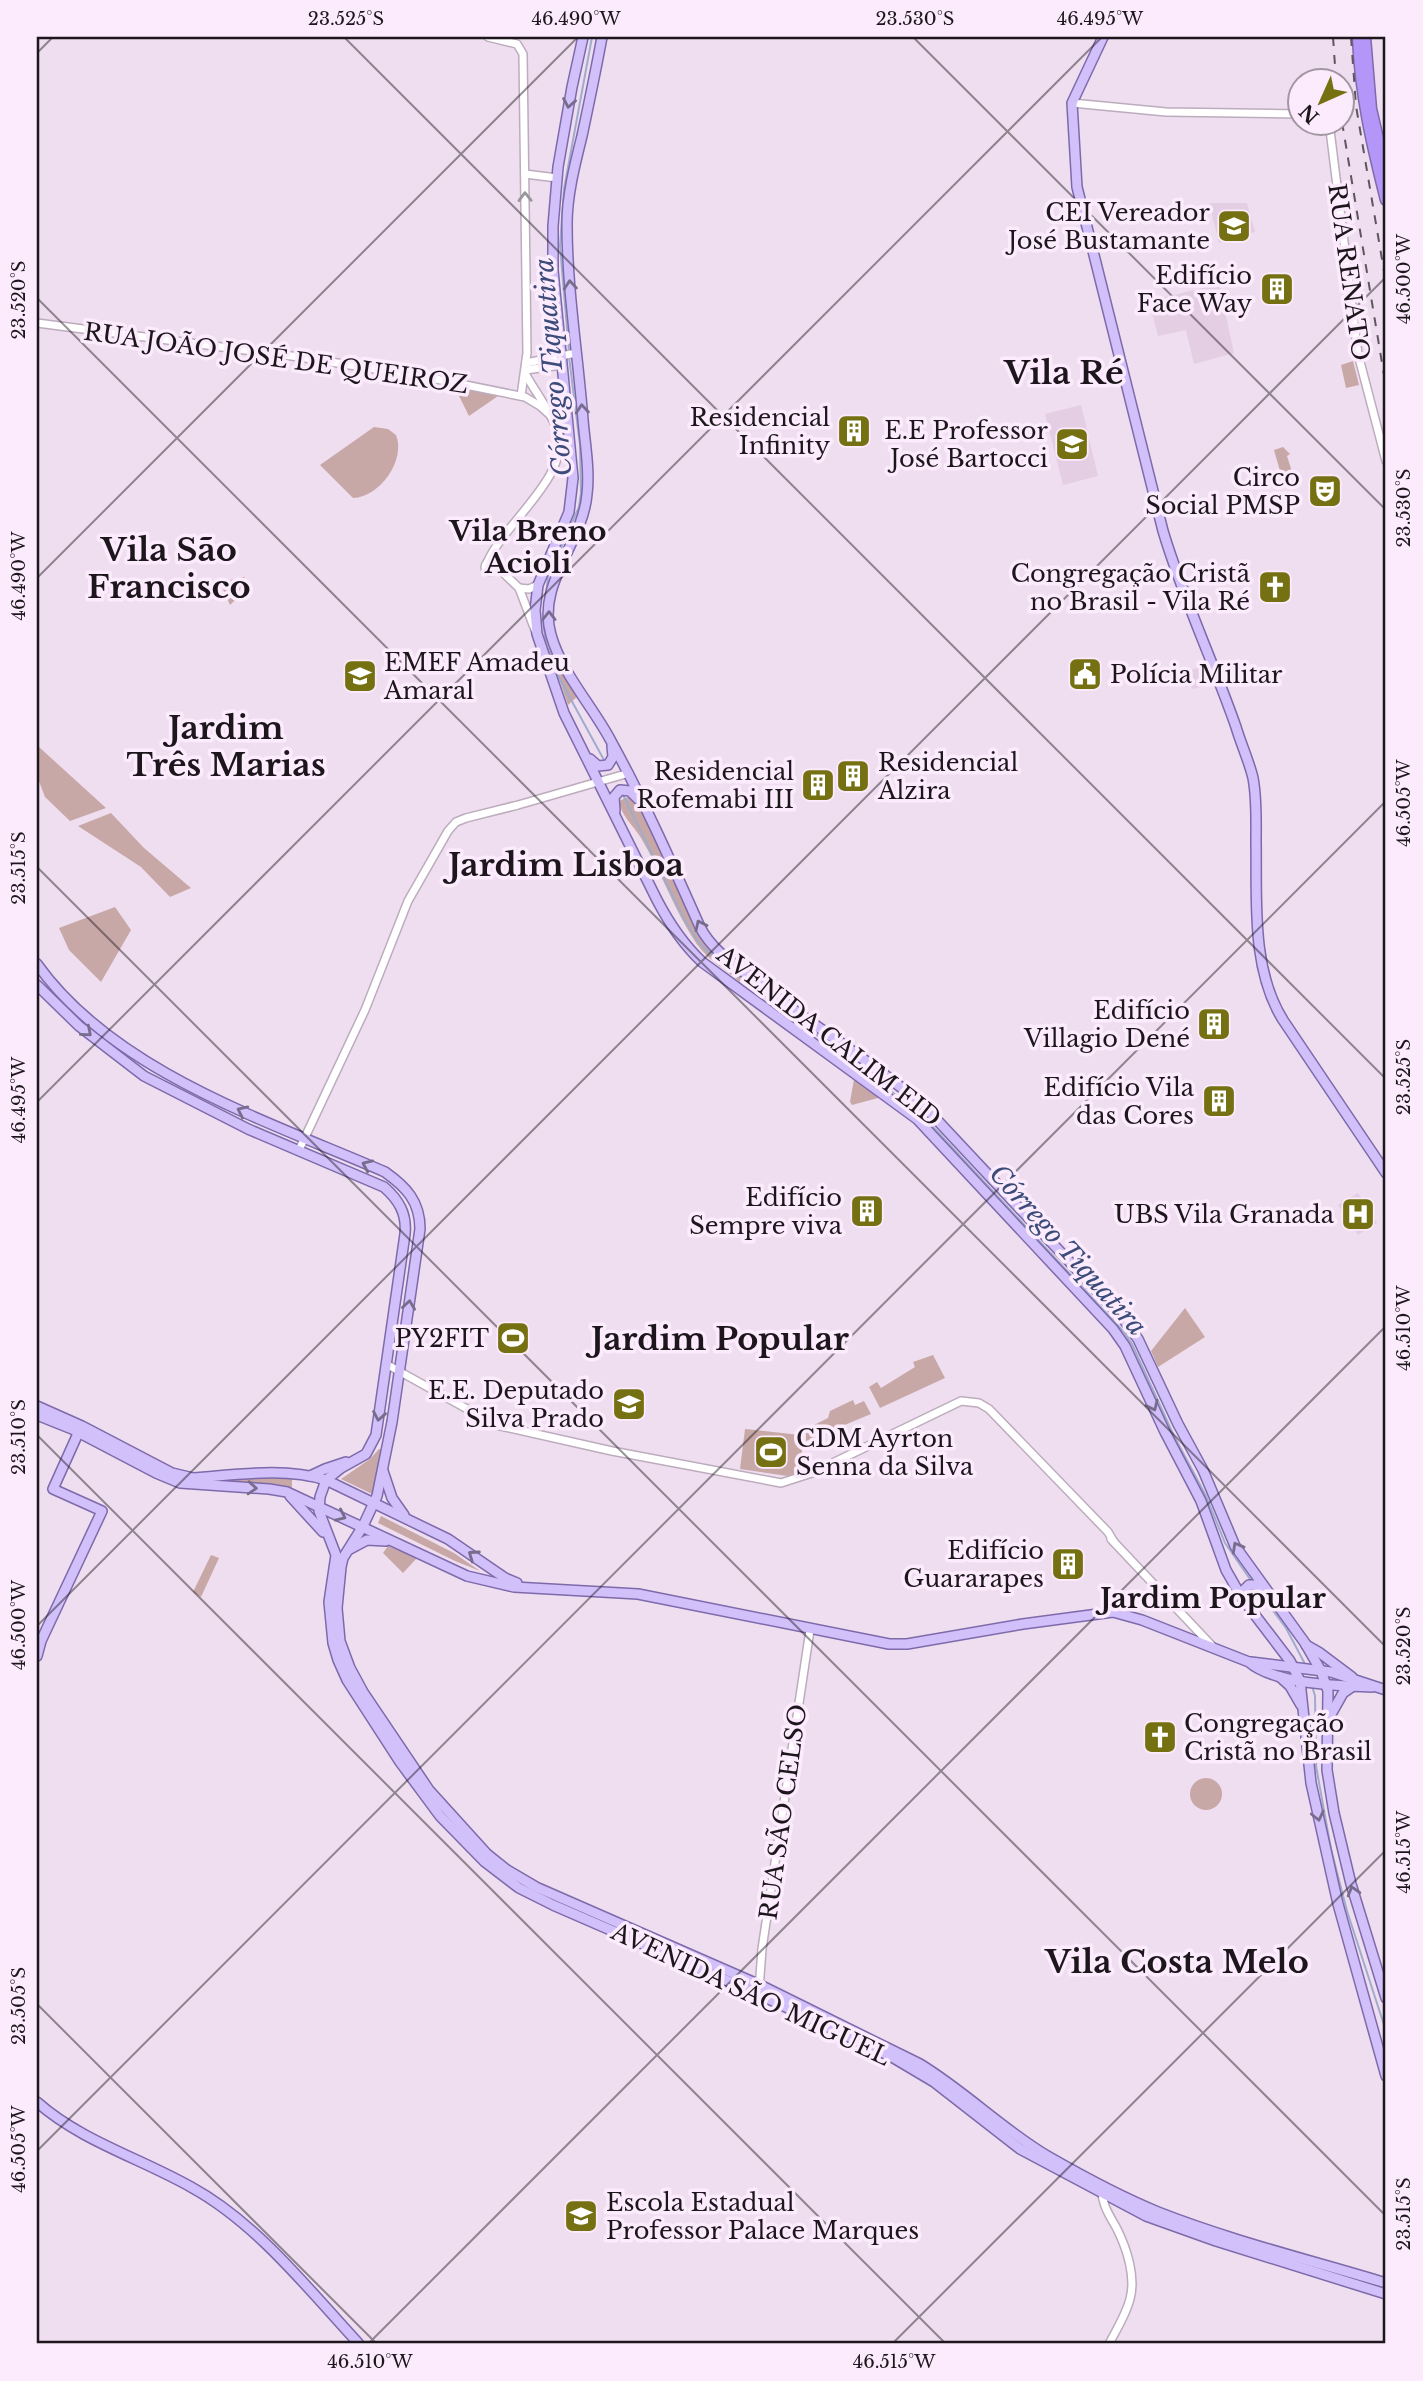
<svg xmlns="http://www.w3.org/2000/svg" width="1423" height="2381" font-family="'Libre Baskerville',serif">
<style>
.built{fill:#e4cee4}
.green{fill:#c8a8a7}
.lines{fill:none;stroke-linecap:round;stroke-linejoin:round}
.stream{stroke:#9faccd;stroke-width:2}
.minor-casing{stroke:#bcacbd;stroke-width:10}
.major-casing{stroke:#7e6aab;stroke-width:12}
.highway-casing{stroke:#7e6aab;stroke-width:13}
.minor{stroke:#fff;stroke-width:7}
.major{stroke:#d1c0fa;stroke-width:9}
.highway{stroke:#b396f7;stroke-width:10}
.rail{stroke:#5f555f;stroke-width:2;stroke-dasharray:9 9;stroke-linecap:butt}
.oneway{stroke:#776c8c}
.oneway2{stroke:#999799}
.ticks{fill:none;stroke:#1d171d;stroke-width:2;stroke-opacity:0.45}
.labels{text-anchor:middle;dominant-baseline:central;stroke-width:7;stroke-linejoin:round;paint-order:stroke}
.poi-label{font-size:24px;fill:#1d171d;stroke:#fcebfc;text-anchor:end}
.street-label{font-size:24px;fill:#1d171d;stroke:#fcebfc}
.water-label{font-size:26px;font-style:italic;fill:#3c4c7a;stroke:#fcebfc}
.quarter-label{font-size:28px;font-weight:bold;fill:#1d171d;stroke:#fcebfc}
.district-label{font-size:32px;font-weight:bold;fill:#1d171d;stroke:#fcebfc}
.neatline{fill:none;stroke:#1d171d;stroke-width:2.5}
.ticks-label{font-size:18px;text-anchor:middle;fill:#1d171d}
</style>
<rect width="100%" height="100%" fill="#efdeef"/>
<g class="built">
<polygon points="1209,203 1247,203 1255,232 1219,243"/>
<polygon points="1219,284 1234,353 1194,364 1186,330 1158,336 1149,301"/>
<polygon points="1081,405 1098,476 1063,485 1045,414"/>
<polygon points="1206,666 1213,684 1192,689 1191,686 1186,687 1182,672"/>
<polygon points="1358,1193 1377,1223 1358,1235 1338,1205"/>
</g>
<g class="green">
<polygon points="1353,361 1359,385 1346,388 1341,365"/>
<polygon points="454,386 498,396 469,416"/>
<path d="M 374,427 L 388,429 L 396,435 C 406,460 380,497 353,498 L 320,465 Z"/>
<polygon points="1283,447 1290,454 1287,456 1293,475 1282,478 1274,450"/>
<polygon points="245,577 236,599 230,605 220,582"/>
<polygon points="544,619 578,696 568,705 546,640"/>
<polygon points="37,741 39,747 106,808 70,821 45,797 37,776"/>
<path d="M 630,796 L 642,810 L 673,870 L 697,930 L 707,944 L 745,975 L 740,982 C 726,970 707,959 696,943 C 674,910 661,871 641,838 C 633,825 621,816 619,801 Z"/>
<polygon points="111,813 144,848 191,888 170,897 141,867 78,826"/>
<polygon points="115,907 131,930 101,982 69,950 59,928"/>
<polygon points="856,1078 878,1095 878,1098 852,1105 850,1102 854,1079"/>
<polygon points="1185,1308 1205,1337 1158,1367 1151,1351"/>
<polygon points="933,1355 945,1378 880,1408 869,1387 877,1382 881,1388 915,1367 913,1362"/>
<polygon points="853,1400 855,1405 864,1401 871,1414 806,1441 806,1429 828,1418 830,1411"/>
<polygon points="745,1429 800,1435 803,1460 809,1468 794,1477 740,1469"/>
<polygon points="379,1449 383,1449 372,1494 341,1479 370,1459"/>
<polygon points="259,1477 292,1479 292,1488 270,1484 199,1482"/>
<polygon points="381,1516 454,1553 480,1571 455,1561 378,1523"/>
<polygon points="388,1546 417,1558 403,1573 383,1553"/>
<polygon points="211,1555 219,1558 201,1597 193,1592"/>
<circle cx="1206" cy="1794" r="16"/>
</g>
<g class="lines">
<g class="stream">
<polyline points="569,351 560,246 564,189 592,37"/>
<polyline points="569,357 580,445 581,493 579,507 548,577 543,621 546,644 557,674 604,760"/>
<polyline points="624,797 684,919 697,940 708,952 922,1115 1124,1332 1132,1344 1174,1436 1206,1496 1225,1543 1252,1582"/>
<polyline points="1259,1592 1286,1628 1305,1664"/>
<polyline points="1312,1686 1315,1696 1316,1766 1331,1849 1347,1911 1386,2031"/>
</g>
<g class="minor-casing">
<g id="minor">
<polyline points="488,37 517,44 523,54 527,353 521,396"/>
<polyline points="1072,103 1166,112 1300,114"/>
<polyline points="1329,122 1358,354 1386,461"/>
<polyline points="525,174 557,178"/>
<polyline points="37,323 299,357 426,377 525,397 540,406 550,415"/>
<polyline points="526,363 576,353"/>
<polyline points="526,370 561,365"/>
<circle cx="490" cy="567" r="5"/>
<path d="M 487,563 C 503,524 571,476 558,432 C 551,412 536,393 526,375"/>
<polyline points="495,565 519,588 535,630"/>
<polyline points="519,588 529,589 538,585"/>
<polyline points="299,1150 365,1010 408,901 448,831 456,822 466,818 518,805 629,773"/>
<polyline points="388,1365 496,1425 612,1451 781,1483 812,1473 961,1401 979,1403 989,1409 1108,1532 1114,1542"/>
<polyline points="1111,1539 1213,1647"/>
<polyline points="759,1990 762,1949 810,1630"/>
<path d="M 1102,2188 C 1101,2204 1110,2216 1117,2229 C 1127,2249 1136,2277 1130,2299 C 1126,2315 1116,2330 1109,2344"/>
</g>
</g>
<g class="major-casing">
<g id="major">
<path d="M 583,37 L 572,87 L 558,167 L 553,226 L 553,270 L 573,478 L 569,512 L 538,585 L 535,610 L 537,634 L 564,713 L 657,900 C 669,923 683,944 702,962 L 917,1119 L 1113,1329 L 1125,1346 L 1165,1432 L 1201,1501 L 1226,1570 L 1242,1598 L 1290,1661 L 1300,1681 L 1311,1783 L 1338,1904 L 1386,2076"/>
<path d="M 602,37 C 596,70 589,103 582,136 C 575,164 567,195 567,224 C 567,290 578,355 583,420 C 585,444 590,470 587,494 C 583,543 536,583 551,635 C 562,674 592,705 611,741 C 644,801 672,864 700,927 C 713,952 737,966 758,983 C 812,1025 871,1061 923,1105 L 1124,1320 L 1138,1339 L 1178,1424 L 1203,1470 L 1235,1546 L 1305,1643 L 1321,1671 L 1328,1691 L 1327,1770 L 1334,1813 L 1351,1884 L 1386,1998"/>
<path d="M 1103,37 L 1072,103 L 1077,187 L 1163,531 C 1183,598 1213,661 1236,727 C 1241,744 1249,761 1253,778 C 1257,799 1256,821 1256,842 C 1257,900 1251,969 1283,1020 L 1386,1173"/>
<polyline points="590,759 598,766 608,765 613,757 612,746"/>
<polyline points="615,811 614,797 620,790 630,791 638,799"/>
<path d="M 37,964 C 114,1072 268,1121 385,1172 C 406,1187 420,1201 420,1229 L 392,1422 L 377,1496 L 363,1526 L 343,1558 L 341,1567 L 337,1608 L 340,1641 L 350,1668 L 363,1692 L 429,1790 L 487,1854 L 507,1870 L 536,1887 L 760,1985 L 920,2064 C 966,2092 1003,2130 1049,2157 C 1084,2177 1121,2197 1158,2212 C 1232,2241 1310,2260 1386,2283"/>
<path d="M 37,985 L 79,1026 L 144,1076 L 248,1129 L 384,1187 C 399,1200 407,1214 405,1234 L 376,1435 L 366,1454 L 341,1468 L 326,1480 L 320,1497 L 319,1511 L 336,1555 L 329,1602 L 333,1643 L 338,1660 L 347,1680 L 400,1762 L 440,1816 L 485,1862 L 519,1888 L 553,1905 L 758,1994 L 892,2057 L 934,2082 L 1020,2149 L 1146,2216 L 1216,2241 L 1386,2294"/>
<path d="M 37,1406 L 82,1426 L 172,1473 L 193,1478 C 236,1475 284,1467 326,1480 L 448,1539 L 505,1578 L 517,1583"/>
<path d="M 37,1415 L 72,1429 L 156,1473 L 180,1483 L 269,1489 L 287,1492 L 467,1576 L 514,1587 L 638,1594 L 889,1644 L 907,1644 L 1023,1624 L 1113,1612 L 1142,1620 L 1249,1662 C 1274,1684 1339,1686 1372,1687"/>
<polyline points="383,1471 392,1498 404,1515"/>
<polyline points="310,1476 325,1469 346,1462"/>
<polyline points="290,1496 323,1532"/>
<polyline points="350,1549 367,1540 386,1541"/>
<polyline points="1242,1598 1244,1590 1249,1585 1255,1585 1264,1590"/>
<polyline points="1306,1645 1320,1653 1352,1677"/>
<polyline points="37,1656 41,1641 102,1511 53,1489 80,1429"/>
<polyline points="1251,1662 1331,1672 1386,1690"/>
<polyline points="1280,1677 1290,1686 1301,1705"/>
<polyline points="1330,1716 1343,1693 1353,1686"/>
<path d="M 37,2102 C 81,2141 140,2158 191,2187 C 257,2223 309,2290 359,2344"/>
</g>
</g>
<g class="highway-casing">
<g id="highway">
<path d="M 1358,37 C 1360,93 1372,145 1386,200"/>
<polyline points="1365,37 1371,109 1386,173"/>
</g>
</g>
<use href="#minor" class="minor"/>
<use href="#major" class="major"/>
<use href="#highway" class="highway"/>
<g class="rail">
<polyline points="1333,37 1336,80"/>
<polyline points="1351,37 1356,106 1386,283"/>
<polyline points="1342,122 1386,387"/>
</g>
</g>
<defs><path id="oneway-chevron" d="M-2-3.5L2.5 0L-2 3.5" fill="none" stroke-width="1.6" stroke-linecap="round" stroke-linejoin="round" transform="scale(1.75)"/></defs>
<g class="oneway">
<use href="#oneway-chevron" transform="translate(569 103) rotate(100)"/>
<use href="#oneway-chevron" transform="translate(570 285) rotate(-95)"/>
<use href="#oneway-chevron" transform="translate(582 409) rotate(-95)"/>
<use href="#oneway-chevron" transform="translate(549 616) rotate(-90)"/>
<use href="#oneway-chevron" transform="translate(700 925) rotate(-116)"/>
<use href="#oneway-chevron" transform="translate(87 1032) rotate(40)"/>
<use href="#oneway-chevron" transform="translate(242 1111) rotate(-155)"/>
<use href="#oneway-chevron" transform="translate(367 1165) rotate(-156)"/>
<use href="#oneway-chevron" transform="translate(409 1305) rotate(-82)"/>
<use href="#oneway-chevron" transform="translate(1153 1406) rotate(65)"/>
<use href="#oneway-chevron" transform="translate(379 1416) rotate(100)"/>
<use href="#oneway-chevron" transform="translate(252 1488) rotate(4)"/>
<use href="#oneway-chevron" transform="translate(341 1516) rotate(25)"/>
<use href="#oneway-chevron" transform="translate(1237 1547) rotate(-119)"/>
<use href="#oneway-chevron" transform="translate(473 1555) rotate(-145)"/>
<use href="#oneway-chevron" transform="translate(1318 1816) rotate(77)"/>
<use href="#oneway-chevron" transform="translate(1353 1891) rotate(-106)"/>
</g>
<use class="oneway2" href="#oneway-chevron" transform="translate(525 197) rotate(-91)"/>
<path class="ticks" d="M 344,37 L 1386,1079M 913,37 L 1386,510M 37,53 L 53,37M 37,298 L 1386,1647M 37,578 L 578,37M 37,867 L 1386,2216M 37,1102 L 1102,37M 37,1435 L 946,2344M 37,1626 L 1386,277M 37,2004 L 377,2344M 37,2151 L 1386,801M 368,2344 L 1386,1326M 892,2344 L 1386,1850"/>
<defs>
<g id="school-square" transform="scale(1.75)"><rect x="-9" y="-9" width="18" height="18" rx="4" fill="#757012" stroke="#fcebfc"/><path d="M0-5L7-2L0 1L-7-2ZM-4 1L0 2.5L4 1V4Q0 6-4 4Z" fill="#fff"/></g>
<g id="building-square" transform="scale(1.75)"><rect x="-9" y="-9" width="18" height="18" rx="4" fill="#757012" stroke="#fcebfc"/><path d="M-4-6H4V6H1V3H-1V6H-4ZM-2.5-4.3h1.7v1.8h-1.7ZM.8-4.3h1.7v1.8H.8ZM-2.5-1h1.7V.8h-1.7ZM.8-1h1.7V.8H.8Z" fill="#fff"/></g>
<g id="theatre-square" transform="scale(1.75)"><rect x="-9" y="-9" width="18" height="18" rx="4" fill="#757012" stroke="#fcebfc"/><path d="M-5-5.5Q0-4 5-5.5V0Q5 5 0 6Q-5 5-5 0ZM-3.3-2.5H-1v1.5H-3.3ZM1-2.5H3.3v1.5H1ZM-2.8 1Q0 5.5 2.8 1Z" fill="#fff"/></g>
<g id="church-square" transform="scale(1.75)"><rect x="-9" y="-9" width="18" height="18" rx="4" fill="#757012" stroke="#fcebfc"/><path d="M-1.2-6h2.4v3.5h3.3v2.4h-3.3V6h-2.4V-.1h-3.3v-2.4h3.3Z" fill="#fff"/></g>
<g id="civic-square" transform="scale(1.75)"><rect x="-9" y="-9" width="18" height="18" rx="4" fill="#757012" stroke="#fcebfc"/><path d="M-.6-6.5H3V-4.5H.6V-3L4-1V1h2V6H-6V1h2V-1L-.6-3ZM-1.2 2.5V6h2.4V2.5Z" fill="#fff"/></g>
<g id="hospital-square" transform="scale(1.75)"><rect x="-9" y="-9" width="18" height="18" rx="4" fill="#757012" stroke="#fcebfc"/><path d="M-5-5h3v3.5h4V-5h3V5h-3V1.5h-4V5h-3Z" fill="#fff"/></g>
<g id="stadium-square" transform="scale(1.75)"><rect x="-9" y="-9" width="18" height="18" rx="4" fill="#757012" stroke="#fcebfc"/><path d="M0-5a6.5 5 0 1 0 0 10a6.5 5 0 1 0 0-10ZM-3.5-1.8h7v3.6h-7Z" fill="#fff"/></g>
</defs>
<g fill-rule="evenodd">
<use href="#school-square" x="1234" y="226"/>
<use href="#building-square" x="1277" y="289"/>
<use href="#building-square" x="854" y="431"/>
<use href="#school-square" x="1072" y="444"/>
<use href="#theatre-square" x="1325" y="491"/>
<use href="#church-square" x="1275" y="587"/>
<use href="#civic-square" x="1085" y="674"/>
<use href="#school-square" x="360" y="676"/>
<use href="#building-square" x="853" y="776"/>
<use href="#building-square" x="818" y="785"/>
<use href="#building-square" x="1214" y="1024"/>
<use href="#building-square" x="1219" y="1101"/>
<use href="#building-square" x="867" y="1211"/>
<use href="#hospital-square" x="1358" y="1214"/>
<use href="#stadium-square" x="513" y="1338"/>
<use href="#school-square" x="629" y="1404"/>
<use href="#stadium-square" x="771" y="1452"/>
<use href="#building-square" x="1068" y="1564"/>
<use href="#church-square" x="1160" y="1737"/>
<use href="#school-square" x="581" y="2216"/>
</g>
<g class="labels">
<g class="poi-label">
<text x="1210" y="212">CEI Vereador<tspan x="1210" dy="28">José Bustamante</tspan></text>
<text x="1252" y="275">Edifício<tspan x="1252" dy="28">Face Way</tspan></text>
<text x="830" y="417">Residencial<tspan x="830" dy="28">Infinity</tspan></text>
<text x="1048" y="430">E.E Professor<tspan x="1048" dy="28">José Bartocci</tspan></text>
<text x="1300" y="477">Circo<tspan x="1300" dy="28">Social PMSP</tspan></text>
<text x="1250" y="573">Congregação Cristã<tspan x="1250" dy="28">no Brasil - Vila Ré</tspan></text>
<text x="384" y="662" text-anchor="start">EMEF Amadeu<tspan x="384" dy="28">Amaral</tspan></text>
<text x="1110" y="674" text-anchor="start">Polícia Militar</text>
<text x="878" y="762" text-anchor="start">Residencial<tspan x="878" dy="28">Alzira</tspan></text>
<text x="794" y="771">Residencial<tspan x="794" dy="28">Rofemabi III</tspan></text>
<text x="1190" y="1010">Edifício<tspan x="1190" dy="28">Villagio Dené</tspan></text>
<text x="1194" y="1087">Edifício Vila<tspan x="1194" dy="28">das Cores</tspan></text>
<text x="842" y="1197">Edifício<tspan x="842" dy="28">Sempre viva</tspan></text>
<text x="1334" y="1214">UBS Vila Granada</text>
<text x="489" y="1338">PY2FIT</text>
<text x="604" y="1390">E.E. Deputado<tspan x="604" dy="28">Silva Prado</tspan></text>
<text x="796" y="1438" text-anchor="start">CDM Ayrton<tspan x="796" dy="28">Senna da Silva</tspan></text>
<text x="1044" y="1550">Edifício<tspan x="1044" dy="28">Guararapes</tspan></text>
<text x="1184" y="1723" text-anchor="start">Congregação<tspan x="1184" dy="28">Cristã no Brasil</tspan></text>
<text x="606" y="2202" text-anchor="start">Escola Estadual<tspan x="606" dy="28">Professor Palace Marques</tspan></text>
</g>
<g class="street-label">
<text transform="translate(1349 272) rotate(82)">RUA RENATO</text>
<text transform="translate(276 358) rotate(8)">RUA JOÃO JOSÉ DE QUEIROZ</text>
<text transform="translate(829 1036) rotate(38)">AVENIDA CALIM EID</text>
<text transform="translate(783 1812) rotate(-82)">RUA SÃO CELSO</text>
<text transform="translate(751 1994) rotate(25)">AVENIDA SÃO MIGUEL</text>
</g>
<g class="water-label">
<text transform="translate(553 367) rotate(-95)">Córrego Tiquatira</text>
<text transform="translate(1068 1250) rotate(48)">Córrego Tiquatira</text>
</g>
<g class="quarter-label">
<text x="528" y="531">Vila Breno<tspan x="528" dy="32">Acioli</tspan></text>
<text x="1213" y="1598">Jardim Popular</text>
</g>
<g class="district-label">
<text x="1064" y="373">Vila Ré</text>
<text x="169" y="550">Vila São<tspan x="169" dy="37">Francisco</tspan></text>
<text x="226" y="728">Jardim<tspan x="226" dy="37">Três Marias</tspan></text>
<text x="566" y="865">Jardim Lisboa</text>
<text x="720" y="1339">Jardim Popular</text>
<text x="1177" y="1962">Vila Costa Melo</text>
</g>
</g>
<rect width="1423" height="2381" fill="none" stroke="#fcebfc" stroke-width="77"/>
<g transform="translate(1321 102) rotate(225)"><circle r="33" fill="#fcebfc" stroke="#a396a3" stroke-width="2"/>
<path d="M0-5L12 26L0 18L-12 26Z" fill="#757012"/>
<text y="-10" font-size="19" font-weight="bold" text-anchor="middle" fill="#1d171d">N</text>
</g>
<rect x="38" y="38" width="1346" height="2304" class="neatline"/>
<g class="ticks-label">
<text x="346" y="25">23.525°S</text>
<text x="576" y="25">46.490°W</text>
<text x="915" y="25">23.530°S</text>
<text x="1100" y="25">46.495°W</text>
<text transform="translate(1404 279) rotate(-90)" y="6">46.500°W</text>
<text transform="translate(19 300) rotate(-90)" y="6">23.520°S</text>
<text transform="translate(1404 508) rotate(-90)" y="6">23.530°S</text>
<text transform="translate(19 576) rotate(-90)" y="6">46.490°W</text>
<text transform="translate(1404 803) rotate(-90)" y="6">46.505°W</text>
<text transform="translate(19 868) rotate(-90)" y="6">23.515°S</text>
<text transform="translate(1404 1077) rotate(-90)" y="6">23.525°S</text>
<text transform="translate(19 1100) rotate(-90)" y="6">46.495°W</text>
<text transform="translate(1404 1328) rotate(-90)" y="6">46.510°W</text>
<text transform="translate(19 1437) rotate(-90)" y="6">23.510°S</text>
<text transform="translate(19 1625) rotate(-90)" y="6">46.500°W</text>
<text transform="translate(1404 1646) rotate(-90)" y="6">23.520°S</text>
<text transform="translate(1404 1852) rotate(-90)" y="6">46.515°W</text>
<text transform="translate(19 2006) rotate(-90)" y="6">23.505°S</text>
<text transform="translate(19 2149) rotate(-90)" y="6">46.505°W</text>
<text transform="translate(1404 2214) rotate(-90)" y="6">23.515°S</text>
<text x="370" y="2368">46.510°W</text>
<text x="894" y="2368">46.515°W</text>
</g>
</svg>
